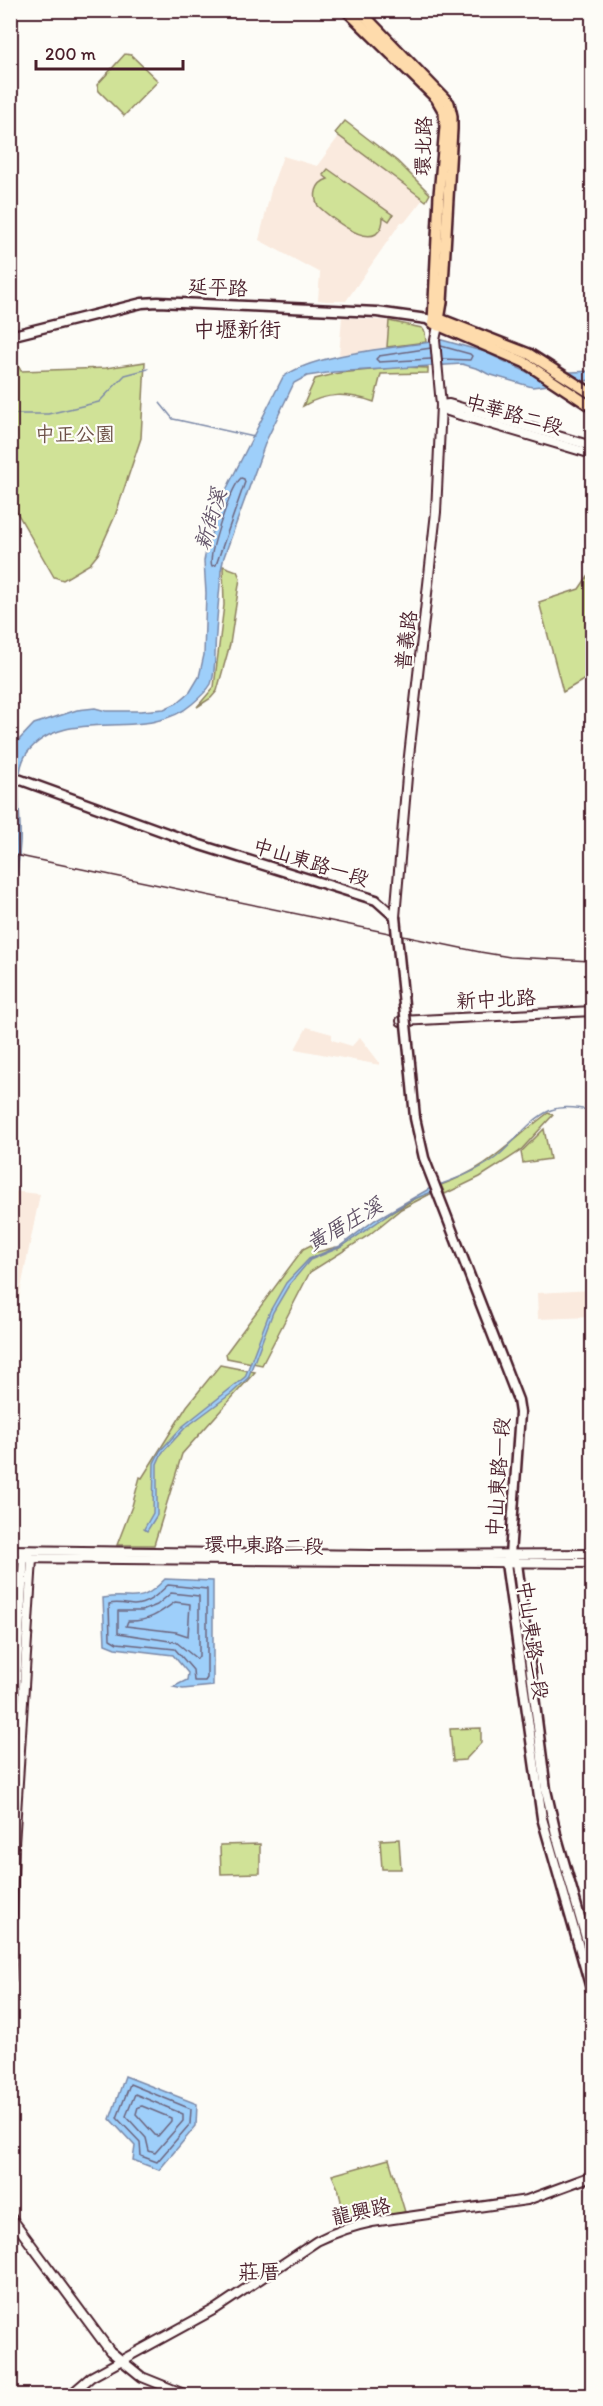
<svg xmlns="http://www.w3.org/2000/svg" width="603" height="2406" font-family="Itim,'LXGW WenKai TC',sans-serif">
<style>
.built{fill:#faeade}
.green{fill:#d0e297;stroke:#8d8061;stroke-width:1.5}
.water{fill:#9ecffa;stroke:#7c89a7;stroke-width:1.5}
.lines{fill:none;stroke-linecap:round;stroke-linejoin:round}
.shore{stroke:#6c657e;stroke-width:1.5}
.stream{stroke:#7c89a7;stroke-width:1.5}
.tertiary-casing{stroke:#4a1f2b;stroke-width:12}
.secondary-casing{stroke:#4a1f2b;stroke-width:13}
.primary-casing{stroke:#4a1f2b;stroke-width:14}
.tertiary{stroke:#fdfcf7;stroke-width:8}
.secondary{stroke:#fdfcf7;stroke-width:8}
.primary{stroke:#fedbac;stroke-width:9}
.rail{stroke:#4a1f2b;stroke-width:1.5}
.secondary-bridge-casing{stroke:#4a1f2b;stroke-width:13;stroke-linecap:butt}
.secondary-bridge{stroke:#fdfcf7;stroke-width:8}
.labels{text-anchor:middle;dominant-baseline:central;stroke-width:4.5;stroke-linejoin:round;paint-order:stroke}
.street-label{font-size:20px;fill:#4a1f2b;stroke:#fdfcf7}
.park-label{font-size:20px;fill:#6c5046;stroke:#fdfcf7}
.water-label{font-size:21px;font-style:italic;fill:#635469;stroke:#fdfcf7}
.neighbourhood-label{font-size:21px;fill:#4a1f2b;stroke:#fdfcf7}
.quarter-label{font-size:22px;fill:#4a1f2b;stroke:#fdfcf7}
</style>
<rect width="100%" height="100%" fill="#fdfcf7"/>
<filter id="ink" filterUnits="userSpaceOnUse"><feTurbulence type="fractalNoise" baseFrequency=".0167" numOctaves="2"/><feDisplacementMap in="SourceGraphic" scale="12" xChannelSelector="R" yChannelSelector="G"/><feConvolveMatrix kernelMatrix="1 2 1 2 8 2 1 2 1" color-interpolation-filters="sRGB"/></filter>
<g filter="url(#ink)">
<g class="built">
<polygon points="339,136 423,199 405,222 401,222 346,301 326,301 318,300 320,273 259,240 272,186 283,156 317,166"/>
<polygon points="342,317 389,321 387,347 339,355"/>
<polygon points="307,1027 332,1034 332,1040 352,1046 360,1037 379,1062 380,1065 295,1049"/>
<polygon points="10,1191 40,1194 17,1308 11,1307"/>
<polygon points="592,1290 592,1317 538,1319 537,1293"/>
</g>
<g class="green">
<polygon points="125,54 131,55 158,81 124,116 99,91 97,85"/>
<polygon points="345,121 397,161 430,194 426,201 335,133"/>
<path d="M 328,169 L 393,215 L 389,221 L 383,217 C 383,224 382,229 376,234 C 361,243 329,216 318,206 C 313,196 315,183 328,179 L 323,175 Z"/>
<polygon points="389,321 422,328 425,332 426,342 387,347"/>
<polygon points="11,351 21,371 106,368 145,362 141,438 115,516 98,554 90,564 63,580 54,577 11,502"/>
<path d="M 402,367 L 428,368 L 428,373 L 381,374 L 374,402 C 348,393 327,392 303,406 L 315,379 L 339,373 Z"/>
<polygon points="223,566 237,571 240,578 230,644 217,691 211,698 197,707 214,687 224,605"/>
<polygon points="592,570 592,675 563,692 539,602 579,589"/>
<path d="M 548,1113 L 553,1115 L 519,1152 L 480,1177 L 445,1194 L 441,1185 C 490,1168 509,1142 548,1113 Z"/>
<polygon points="544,1129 550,1159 523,1163 521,1152"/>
<polygon points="431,1189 432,1193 401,1209 369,1235 310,1272 262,1365 227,1358 226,1353 303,1249 311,1245 317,1252 336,1247 338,1249 376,1222"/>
<polygon points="220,1365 255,1372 182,1454 154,1545 117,1545 132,1506 140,1477 142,1478 187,1406"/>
<polygon points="481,1728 481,1743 465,1760 453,1761 450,1729"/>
<polygon points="399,1839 401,1869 382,1869 380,1840"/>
<polygon points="260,1844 260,1873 221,1874 220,1845"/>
<polygon points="389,2159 405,2212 345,2223 339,2191 332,2175"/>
</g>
<g class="water">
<path d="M 442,340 L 485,352 L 531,374 L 592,371 L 592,380 L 532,387 L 488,374 L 479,369 L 462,364 L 334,372 L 307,376 L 294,383 L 266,441 L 224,557 L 221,570 C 220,591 217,612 216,634 C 214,649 217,669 211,684 C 207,691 198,699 192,704 C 145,745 65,703 27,753 C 12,774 22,818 20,843 C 19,863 16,882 11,902 L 10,758 L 17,742 L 34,724 L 77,710 L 95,708 L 106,711 L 141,711 L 164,709 L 177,703 L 190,692 L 199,677 L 204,655 L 206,593 L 204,561 L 207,546 L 227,488 L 283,377 C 317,352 399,348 442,340 Z"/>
<polygon points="432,1187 434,1191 407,1202 341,1247 310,1260 289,1285 273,1312 248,1378 232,1393 185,1428 162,1453 157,1464 157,1515 147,1531 144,1529 153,1513 154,1463 160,1451 183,1426 245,1377 270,1311 286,1283 309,1259 340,1246 375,1220"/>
<path d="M 165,1579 L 213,1581 L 213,1686 L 183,1689 L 173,1687 L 187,1680 L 188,1673 L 173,1655 L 115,1648 L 105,1644 L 103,1598 C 135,1593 138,1607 165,1579 Z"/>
<polygon points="125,2076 197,2104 196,2126 159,2170 133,2160 135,2146 110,2119"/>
</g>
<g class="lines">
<g class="shore">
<polyline points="441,346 470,354 472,356 470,360 442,359"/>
<polyline points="431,348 379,356 376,359 379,362 431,359"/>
<path d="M 241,478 L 244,479 L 245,482 L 216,565 L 212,566 C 207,556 231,487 241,478 Z"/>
<polyline points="10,880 15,841 14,783"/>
<path d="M 168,1585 L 207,1589 L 207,1678 L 205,1681 L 194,1681 L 193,1670 L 175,1649 L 117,1643 L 110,1639 L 109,1604 C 118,1602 125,1604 134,1605 C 148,1605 159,1593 168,1585 Z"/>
<polygon points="171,1593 199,1596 199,1656 197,1659 176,1642 118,1633 118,1611 142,1611 157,1605"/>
<path d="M 175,1602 L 190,1604 L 188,1636 L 176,1632 L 126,1626 L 128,1621 C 148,1622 160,1613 175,1602 Z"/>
<polygon points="130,2084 191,2109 190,2124 157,2162 141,2156 140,2142 117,2118"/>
<polygon points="135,2094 183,2114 183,2121 155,2153 149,2151 146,2138 126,2116"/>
<polygon points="142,2106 171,2118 171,2121 158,2136 155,2135 136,2114 138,2107"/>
</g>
<g class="stream">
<polyline points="160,403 173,419 178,420 254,437"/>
<polyline points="10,414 48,414 99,402 125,375 148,369"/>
<path d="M 439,1185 C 458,1178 477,1171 494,1159 C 513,1145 528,1120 551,1110 C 564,1105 579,1109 592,1110"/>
<polyline points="390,1213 406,1203"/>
<polyline points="10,2357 13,2376 10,2384"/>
</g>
<g class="tertiary-casing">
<g id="tertiary">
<polyline points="441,405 448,411 460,415 592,454"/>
<polyline points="441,405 449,404 592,446"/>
<polyline points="395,917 408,765 436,512 441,405 435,340 438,326"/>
<polyline points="401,1021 592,1011"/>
<polyline points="10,1550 371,1555 592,1554"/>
<polyline points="10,1558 592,1563"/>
<polyline points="10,1776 24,1555"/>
<polyline points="10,1980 14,1845 32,1559 29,1556"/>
<polyline points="10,2216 110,2351 142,2377 189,2396"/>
<path d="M 69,2396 L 91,2377 L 217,2308 L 317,2241 C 335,2232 352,2226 372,2222 L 527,2200 L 592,2176"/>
</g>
</g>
<g class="secondary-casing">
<g id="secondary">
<polyline points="10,336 142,303 158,302 377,312 427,319 433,323"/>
<polyline points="10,776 200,845 376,900 395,917"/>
<polyline points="410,1063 415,1118 424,1158 518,1400 520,1413 510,1555 506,1563 542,1818 592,1992"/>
<polyline points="510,1555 517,1563 546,1790 556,1834 592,1959"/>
</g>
</g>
<g class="primary-casing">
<g id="primary">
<polyline points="346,10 436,98 444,112 445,127 439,195 433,323 524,362 592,407"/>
<polyline points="359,10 449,103 452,116 452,129 442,302 438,326"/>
<polyline points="435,317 529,354 592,394"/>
</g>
</g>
<use href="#tertiary" class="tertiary"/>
<use href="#secondary" class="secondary"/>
<use href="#primary" class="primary"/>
<polyline class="rail" points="10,854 480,952 510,957 592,961"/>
<g class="secondary-bridge-casing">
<polyline id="secondary-bridge" points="395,917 410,1063"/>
</g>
<use href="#secondary-bridge" class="secondary-bridge"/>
</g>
</g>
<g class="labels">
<g class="street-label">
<text transform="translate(423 146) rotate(-88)">環北路</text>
<text transform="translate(218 287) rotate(3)">延平路</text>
<text transform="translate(514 414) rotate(16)">中華路二段</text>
<text transform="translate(406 640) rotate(-83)">普義路</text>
<text transform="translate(311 862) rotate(17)">中山東路一段</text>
<text transform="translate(496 999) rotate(-3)">新中北路</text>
<text transform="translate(498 1477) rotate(-86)">中山東路一段</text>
<text transform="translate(264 1545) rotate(1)">環中東路二段</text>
<text transform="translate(533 1640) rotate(82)">中山東路二段</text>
<text transform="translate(361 2211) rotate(-13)">龍興路</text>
</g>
<g class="park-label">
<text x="75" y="434">中正公園</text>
</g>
<g class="water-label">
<text transform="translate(210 519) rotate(-73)">新街溪</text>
<text transform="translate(344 1224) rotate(-30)">黃厝庄溪</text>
</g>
<g class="neighbourhood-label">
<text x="259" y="2271">莊厝</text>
</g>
<g class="quarter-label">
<text x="237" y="329">中壢新街</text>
</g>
</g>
<rect width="603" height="2406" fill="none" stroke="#fdfcf7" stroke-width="36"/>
<rect x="18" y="18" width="567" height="2370" fill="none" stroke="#4a1f2b" stroke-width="2" filter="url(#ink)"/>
<path d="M36 60v9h147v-9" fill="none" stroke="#4a1f2b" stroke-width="3"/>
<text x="45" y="60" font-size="18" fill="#4a1f2b" stroke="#fdfcf7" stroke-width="4.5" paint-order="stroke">200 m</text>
</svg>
